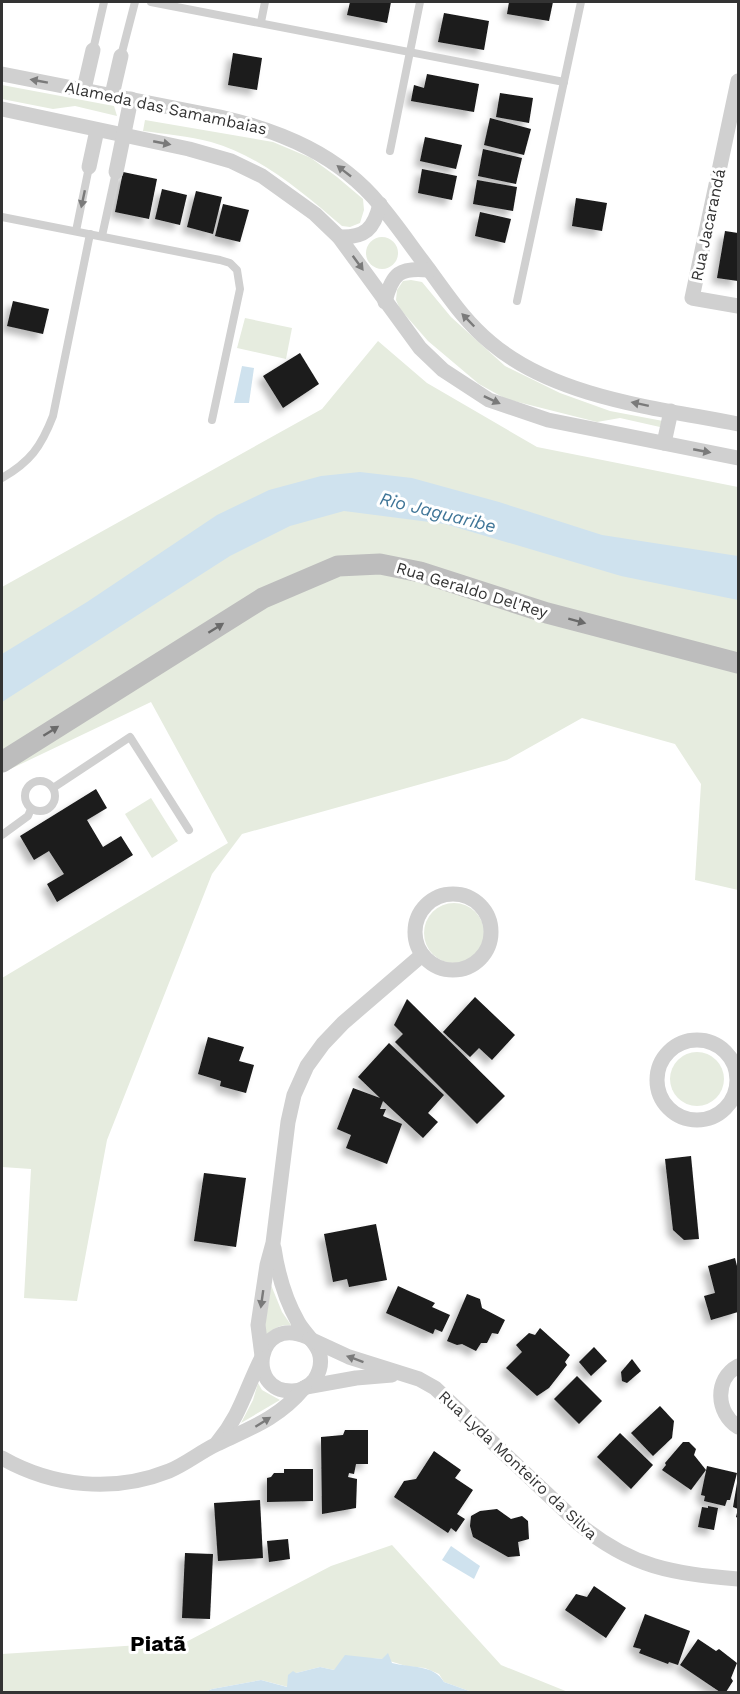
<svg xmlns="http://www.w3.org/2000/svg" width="740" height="1694" font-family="'Work Sans',sans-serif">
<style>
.green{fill:#e6ecdf}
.water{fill:#cfe2ee}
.building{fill:#1a1a1a;filter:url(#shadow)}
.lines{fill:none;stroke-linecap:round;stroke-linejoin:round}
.lane{stroke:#d0d0d0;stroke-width:8}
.street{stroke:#d0d0d0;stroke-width:15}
.secondary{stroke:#bdbdbd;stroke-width:21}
.oneway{fill:#7a7a7a}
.oneway2{fill:#6a6a6a}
.labels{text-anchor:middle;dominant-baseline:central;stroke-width:6;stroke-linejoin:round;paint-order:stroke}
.street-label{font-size:16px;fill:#333;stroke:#fff}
.water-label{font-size:18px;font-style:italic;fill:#3f7597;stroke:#fff}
.district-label{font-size:22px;font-weight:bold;fill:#000;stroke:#fff}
</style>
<defs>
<filter id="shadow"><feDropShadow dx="-5.5" dy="5.5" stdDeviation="3" flood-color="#0004"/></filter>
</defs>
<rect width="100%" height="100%" fill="#fff"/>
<g class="green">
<polygon points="2,85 114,106 117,116 75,106 53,109 2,99"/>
<path d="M 145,120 L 273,142 L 311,158 L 337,177 L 363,199 L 364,210 L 360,223 L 350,227 L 342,226 C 303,193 261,156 211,142 C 189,136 165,134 143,131 Z"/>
<circle cx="382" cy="253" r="16"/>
<polygon points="411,280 422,282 451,317 505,366 560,393 610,411 663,421 660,427 620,418 597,422 506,399 479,384 428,341 400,309 396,300 397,290 403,281"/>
<polygon points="245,318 292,328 286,359 237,348"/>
<polygon points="378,341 427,383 537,447 738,487 738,890 695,880 701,784 675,744 582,718 507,760 242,834 212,874 107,1140 77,1301 24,1298 31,1169 2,1167 2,978 228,843 151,702 2,773 2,587 322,409"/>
<polygon points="151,798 178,841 152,858 125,814"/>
<circle cx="454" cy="933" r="30"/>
<circle cx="697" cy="1079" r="27"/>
<path d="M 271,1285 L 282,1312 L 291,1325 C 279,1325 274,1328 265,1336 L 265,1325 Z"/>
<polygon points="258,1383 262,1390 280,1400 241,1423 253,1400"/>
<polygon points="392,1545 501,1665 568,1692 472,1692 444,1682 439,1674 425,1668 406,1666 383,1659 365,1658 334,1670 320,1667 296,1673 288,1687 261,1680 212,1689 205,1692 2,1692 2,1654 186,1642 331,1566"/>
</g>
<g class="water">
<polygon points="242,366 254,368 249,403 234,403"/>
<polygon points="360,472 412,478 499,502 602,535 738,556 738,600 621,576 445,524 344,511 290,526 230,556 2,702 2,654 87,602 217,515 269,490 321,476"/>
<polygon points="451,1546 480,1566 474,1579 442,1560"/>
<path d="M 388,1653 L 392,1663 C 410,1668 434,1664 444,1682 L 472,1692 L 205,1692 L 212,1689 L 261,1680 L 287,1687 L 288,1675 L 293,1671 L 296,1673 L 320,1667 L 334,1670 L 345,1655 L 382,1659 Z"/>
</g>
<g class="building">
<polygon points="350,2 391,2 387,23 347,15"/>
<polygon points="509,2 553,2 549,21 507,14"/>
<polygon points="444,13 489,21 484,50 438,42"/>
<polygon points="233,53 262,58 257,90 228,85"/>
<polygon points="427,74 479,84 474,112 411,101 414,85 424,88"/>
<polygon points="500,93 533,98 529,123 496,117"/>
<polygon points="490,118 531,129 524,155 484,145"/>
<polygon points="425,137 462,145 456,169 420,161"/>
<polygon points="483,149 522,158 516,184 478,176"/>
<polygon points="422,169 457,176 452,200 418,193"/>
<polygon points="123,172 157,179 149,219 115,212"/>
<polygon points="477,180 517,187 513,211 473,204"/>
<polygon points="162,189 187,195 180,225 155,219"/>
<polygon points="196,191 222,197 213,234 187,227"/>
<polygon points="576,198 607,203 602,231 572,226"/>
<polygon points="223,204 249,210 240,242 215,236"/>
<polygon points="480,212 511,219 505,243 475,236"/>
<polygon points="725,231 738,233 738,281 717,278"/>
<polygon points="13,301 49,309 43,334 7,326"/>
<polygon points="300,353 319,384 283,408 263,376"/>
<polygon points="96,789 107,808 87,820 103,847 121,836 133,855 57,902 47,884 64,874 49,851 34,860 20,836"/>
<polygon points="475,997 515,1035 492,1060 479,1048 470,1057 443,1032"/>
<polygon points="407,999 505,1096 477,1124 395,1042 403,1034 394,1025"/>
<polygon points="208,1037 244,1047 239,1061 254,1065 246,1093 220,1086 221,1081 198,1074"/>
<polygon points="389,1043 444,1095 428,1113 438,1122 423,1138 383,1101 380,1109 386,1109 383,1116 402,1124 387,1164 346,1148 351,1135 337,1129 353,1088 380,1098 358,1077"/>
<polygon points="691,1156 699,1239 684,1240 673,1230 665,1159"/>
<polygon points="204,1173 246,1178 236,1247 194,1241"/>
<polygon points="376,1224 387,1280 349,1287 347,1279 333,1282 324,1234"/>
<polygon points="735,1258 738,1270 738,1312 711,1320 704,1296 715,1293 708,1266"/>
<polygon points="398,1286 435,1303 432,1307 450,1315 442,1332 435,1329 433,1334 386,1313"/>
<polygon points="467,1294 480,1299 482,1308 505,1320 498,1334 492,1333 487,1343 481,1343 476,1351 462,1344 457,1345 447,1341"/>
<polygon points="540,1328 570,1355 565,1362 567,1365 549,1388 537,1396 506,1368 522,1352 516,1345 529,1333 535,1335"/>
<polygon points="594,1347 607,1361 591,1376 579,1362"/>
<polygon points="632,1359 641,1371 627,1383 622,1381 621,1372"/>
<polygon points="577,1376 602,1401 579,1424 554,1399"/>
<polygon points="660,1406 674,1421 672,1438 653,1456 631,1433"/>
<polygon points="345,1430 368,1430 368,1464 356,1464 354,1474 349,1473 348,1477 357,1479 356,1508 322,1514 321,1437 343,1435"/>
<polygon points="620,1433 653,1465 631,1489 597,1457"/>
<polygon points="683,1442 689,1442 696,1449 694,1455 706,1470 691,1490 662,1470 666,1465 665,1463"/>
<polygon points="434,1451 461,1470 455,1478 473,1490 457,1514 465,1519 456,1532 451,1528 448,1533 394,1497 404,1481 416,1479"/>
<polygon points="707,1466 737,1473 730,1500 727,1500 725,1506 704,1501 705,1496 701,1495"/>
<polygon points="284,1469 313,1469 313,1501 267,1502 267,1478 271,1477 274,1473 284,1473"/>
<polygon points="737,1483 738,1483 738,1518 736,1517 738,1509 733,1507"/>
<polygon points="260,1500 263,1558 218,1561 214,1503"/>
<polygon points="708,1506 718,1508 714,1530 698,1527 702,1507 708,1508"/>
<polygon points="497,1509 511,1519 522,1516 528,1521 529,1539 518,1542 520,1556 508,1557 473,1537 470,1526 471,1516 480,1511"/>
<polygon points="288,1539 290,1559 269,1562 267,1541"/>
<polygon points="185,1553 213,1554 210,1619 182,1618"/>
<polygon points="594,1586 626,1608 606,1638 565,1610 576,1594 587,1597"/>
<polygon points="645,1614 690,1631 678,1665 669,1662 668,1664 639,1653 641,1649 633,1647"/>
<polygon points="698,1639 716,1651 719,1649 737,1663 731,1678 733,1681 726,1692 720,1692 680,1665"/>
</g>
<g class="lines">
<g class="lane">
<polyline points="151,2 564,82"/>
<polyline points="261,22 265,2"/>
<polyline points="93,50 104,2"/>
<polyline points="121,56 135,2"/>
<polyline points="390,151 420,2"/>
<polyline points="2,217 220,260 230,263 237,270 240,289 212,420"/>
<polyline points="76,231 89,167"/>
<polyline points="102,236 116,172"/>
<polyline points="517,301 581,2"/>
<path d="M 2,478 C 30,462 41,447 53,416 L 90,234"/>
<circle cx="40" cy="796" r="15"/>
<polyline points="53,788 130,737 189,830"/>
<polyline points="2,835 28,816 31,809"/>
</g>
<g class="street">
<path d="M 2,74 L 220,117 C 281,131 339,155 380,205 C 397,225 411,246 427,267 C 447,294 464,321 491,343 C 556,398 657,408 738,424"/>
<polyline points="738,81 692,298 738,306"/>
<polyline points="84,89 93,50"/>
<polyline points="112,95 121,56"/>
<polyline points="2,109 189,149 231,161 262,176 315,214 339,237 420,348 443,370 489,400 548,420 738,458"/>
<polyline points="89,167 97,130"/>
<polyline points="116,172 131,99"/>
<path d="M 339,237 C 365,238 374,229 380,204"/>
<path d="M 385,302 C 392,273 400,267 429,270"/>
<polyline points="664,443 671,411"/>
<circle cx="453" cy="932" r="38"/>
<circle cx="697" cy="1080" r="40"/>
<path d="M 274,1248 C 278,1275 285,1299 298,1322 C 304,1333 315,1341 319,1352 C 322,1361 320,1371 315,1379 C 310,1386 301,1391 292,1391 C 245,1392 256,1314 307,1337"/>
<path d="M 310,1339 L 349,1357 L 419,1379 L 435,1388 L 579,1524 C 632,1568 672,1573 738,1579"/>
<polyline points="262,1356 258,1325 267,1265 273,1243 288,1122 294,1095 307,1066 323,1044 343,1023 422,955"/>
<path d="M 738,1366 C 714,1379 716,1413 738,1427"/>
<polyline points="306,1387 356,1378 392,1375"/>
<path d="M 217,1443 C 241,1414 245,1391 261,1359"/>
<path d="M 2,1458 C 53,1487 114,1493 169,1471 C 186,1464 200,1452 217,1444 C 251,1428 279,1418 304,1388"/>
</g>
<polyline class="secondary" points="2,762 263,598 338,566 380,564 420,572 547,613 738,663"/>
</g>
<defs><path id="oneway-solid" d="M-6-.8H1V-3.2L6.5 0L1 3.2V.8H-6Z" transform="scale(1.5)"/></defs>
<g class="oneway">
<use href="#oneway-solid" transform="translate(39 81) rotate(-170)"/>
<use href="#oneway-solid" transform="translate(162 143) rotate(11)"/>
<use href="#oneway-solid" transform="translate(344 171) rotate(-142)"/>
<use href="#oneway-solid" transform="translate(83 199) rotate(102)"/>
<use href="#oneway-solid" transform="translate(358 263) rotate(54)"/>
<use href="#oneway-solid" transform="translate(468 320) rotate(-134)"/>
<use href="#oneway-solid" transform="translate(492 400) rotate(25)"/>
<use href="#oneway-solid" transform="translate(640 404) rotate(-168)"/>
<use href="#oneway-solid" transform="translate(702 451) rotate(11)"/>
<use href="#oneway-solid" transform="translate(262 1299) rotate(98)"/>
<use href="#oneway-solid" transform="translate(355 1359) rotate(-160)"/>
<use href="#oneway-solid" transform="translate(263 1422) rotate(-32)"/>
</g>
<g class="oneway2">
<use href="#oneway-solid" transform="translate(577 621) rotate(15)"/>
<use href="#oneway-solid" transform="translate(216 628) rotate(-32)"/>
<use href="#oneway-solid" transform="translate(51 731) rotate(-32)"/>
</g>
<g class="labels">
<g class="street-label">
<text transform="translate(166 108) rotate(12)">Alameda das Samambaias</text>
<text transform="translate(708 225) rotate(-78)">Rua Jacarandá</text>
<text transform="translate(472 590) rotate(17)">Rua Geraldo Del'Rey</text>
<text transform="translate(518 1465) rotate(43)">Rua Lyda Monteiro da Silva</text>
</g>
<g class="water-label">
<text transform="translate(438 512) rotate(14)">Rio Jaguaribe</text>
</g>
<g class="district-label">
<text x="158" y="1643">Piatã</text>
</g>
</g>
<rect width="740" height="1694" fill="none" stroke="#333333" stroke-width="6"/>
</svg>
